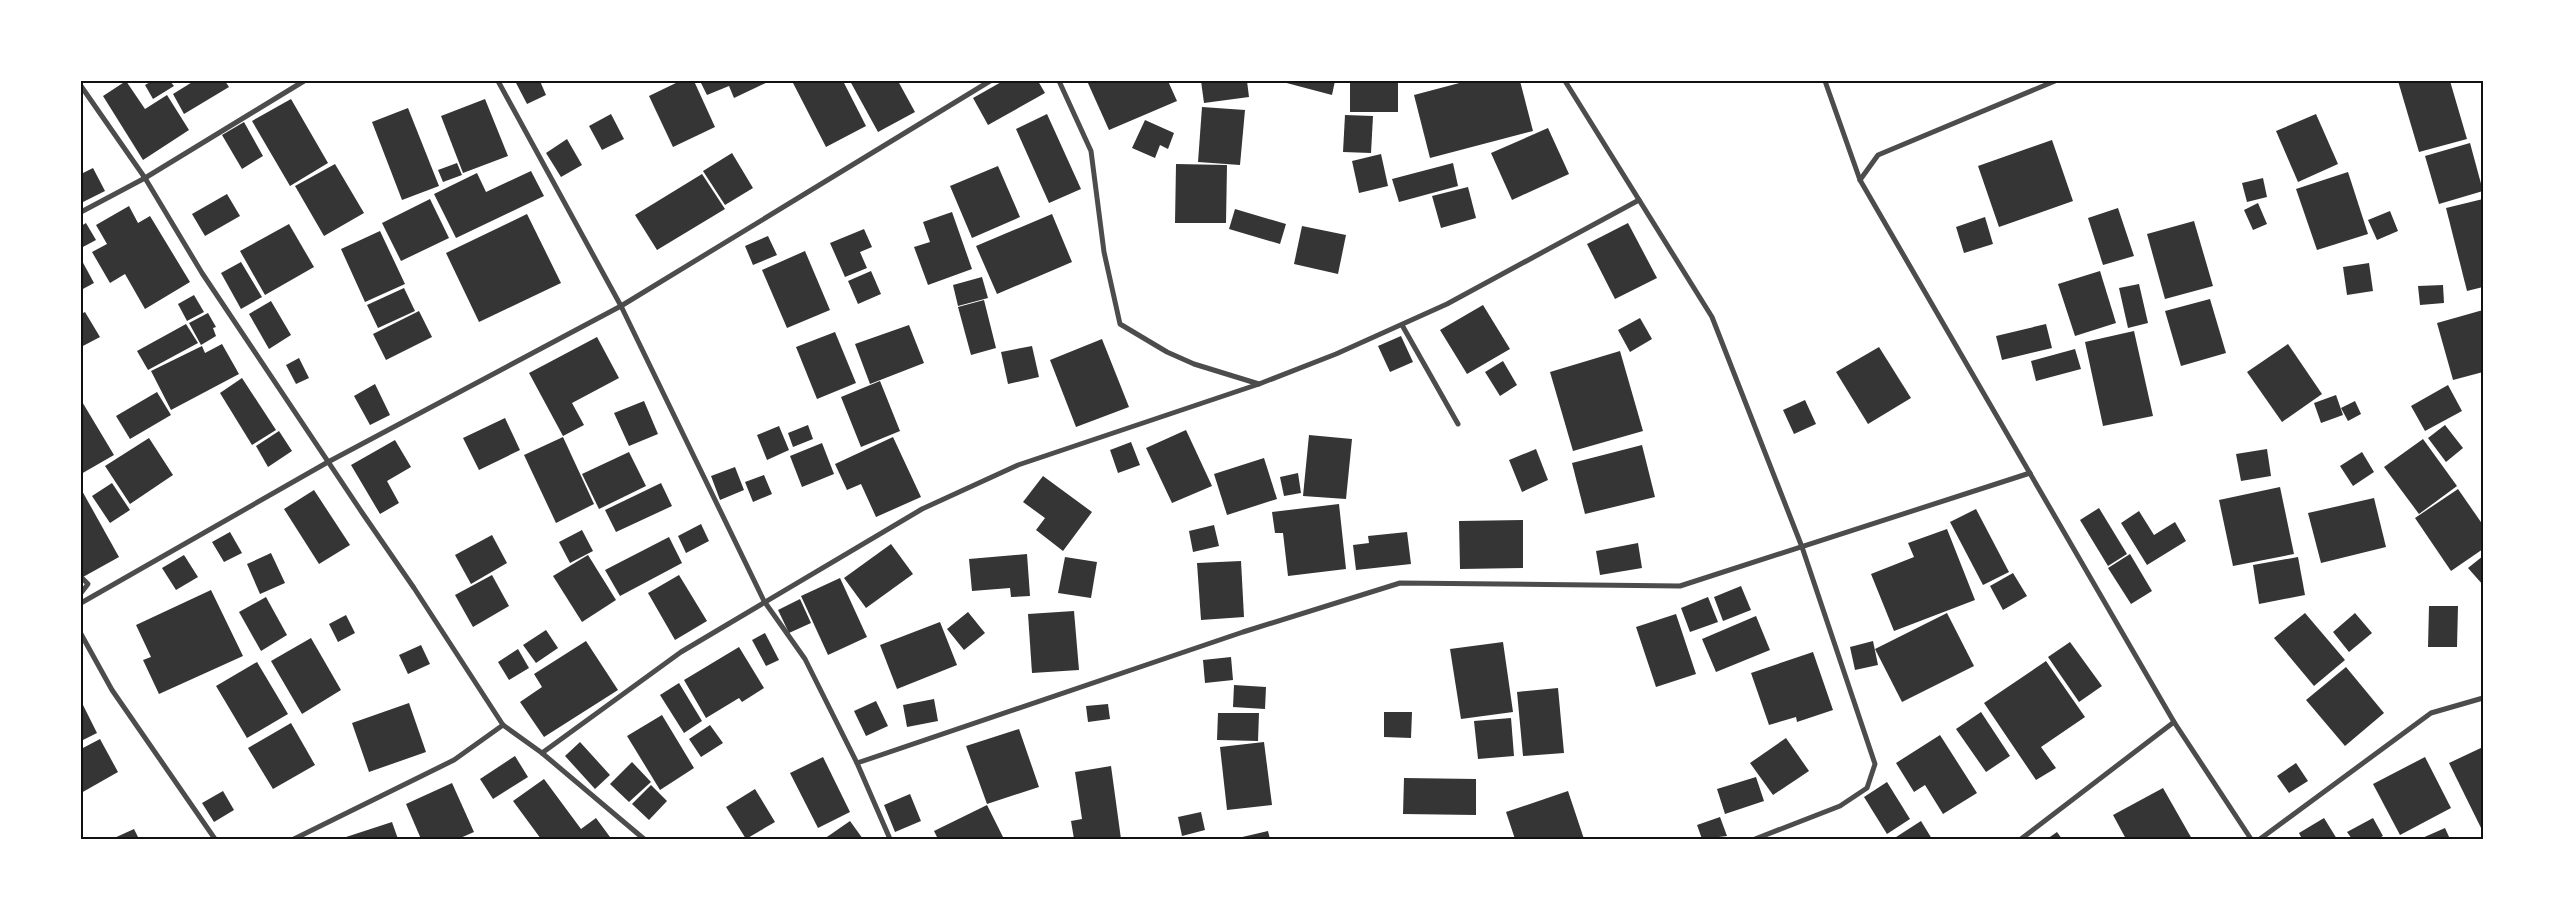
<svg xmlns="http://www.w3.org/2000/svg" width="2564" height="920" font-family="'DM Sans',sans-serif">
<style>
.building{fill:#353535}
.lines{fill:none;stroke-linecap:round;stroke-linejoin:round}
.minor{stroke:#4c4c4c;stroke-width:5}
.neatline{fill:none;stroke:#111;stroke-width:2}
</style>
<rect width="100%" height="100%" fill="#fff"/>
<g class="building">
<polygon points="126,81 145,109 167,95 189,130 143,160 103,96"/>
<polygon points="152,81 170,81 174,86 153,99 145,85"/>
<polygon points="194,81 225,81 229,87 184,114 173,94"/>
<polygon points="515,81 540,81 546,95 527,104"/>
<polygon points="680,81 694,81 715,127 673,147 649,96"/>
<polygon points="700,81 770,81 734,98 729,86 707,95"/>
<polygon points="792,81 843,81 866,126 826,147"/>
<polygon points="850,81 898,81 915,112 878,132"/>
<polygon points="1003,81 1038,81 1045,93 988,125 973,98"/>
<polygon points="1087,81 1168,81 1177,101 1109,130"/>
<polygon points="1201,81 1247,81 1249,97 1204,103"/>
<polygon points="1279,81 1335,81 1332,95"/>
<rect x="1350" y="81" width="48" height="31"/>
<polygon points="1467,81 1520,81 1533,131 1430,158 1414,95"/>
<polygon points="2398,81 2450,81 2467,139 2419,152"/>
<polygon points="291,99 328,163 290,186 252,121"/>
<polygon points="485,99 508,156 463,173 441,116"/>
<polygon points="1202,107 1245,110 1240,165 1198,162"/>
<polygon points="408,108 439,186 402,200 372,122"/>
<polygon points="611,114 624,139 602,150 589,126"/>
<polygon points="1047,114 1081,189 1049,203 1016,129"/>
<polygon points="2316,114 2338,164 2298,182 2276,131"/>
<polygon points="1345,115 1373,116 1371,153 1343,152"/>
<polygon points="1145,120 1174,133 1168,149 1160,145 1155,158 1132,148"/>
<polygon points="244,122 263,156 242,169 222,135"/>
<polygon points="1548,128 1569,174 1512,200 1491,153"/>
<polygon points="567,139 582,165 561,177 546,153"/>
<polygon points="2052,140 2073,201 1999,227 1978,166"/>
<polygon points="2470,143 2483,191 2439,204 2425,156"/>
<polygon points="732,153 753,188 725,205 703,171"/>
<polygon points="1381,154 1388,186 1359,193 1352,161"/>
<polygon points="457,163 462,175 443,182 438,170"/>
<polygon points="1453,163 1458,186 1399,202 1392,179"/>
<polygon points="335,164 364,213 324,236 295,186"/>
<polygon points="1176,164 1227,165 1226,223 1175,223"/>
<polygon points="998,166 1020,217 972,238 950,186"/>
<polygon points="93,168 105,191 81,203 81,174"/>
<polygon points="531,171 544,196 456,238 434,194 477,173 486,192"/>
<polygon points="2348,172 2368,234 2317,250 2296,189"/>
<polygon points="702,174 725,209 657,250 635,215"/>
<polygon points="2263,178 2267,197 2247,202 2242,183"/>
<polygon points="1468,187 1476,218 1441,228 1432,196"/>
<polygon points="227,194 240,216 205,236 192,214"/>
<polygon points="430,199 449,238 401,261 382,223"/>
<polygon points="2483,199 2483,287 2467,291 2446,208"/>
<polygon points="2258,203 2267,224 2253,230 2244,210"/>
<polygon points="129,206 138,223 150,216 190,282 145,309 125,274 110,283 92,252 107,244 96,225"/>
<polygon points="2118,208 2134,256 2103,265 2088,218"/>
<polygon points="1235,209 1286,224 1280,244 1229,229"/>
<polygon points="2390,211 2398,231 2377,240 2368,220"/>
<polygon points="952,212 972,269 928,285 914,247 930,242 923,222"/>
<polygon points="527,214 561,283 479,322 446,253"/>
<polygon points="1052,214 1072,262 997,294 976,246"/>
<polygon points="1985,217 1993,244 1964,253 1956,227"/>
<polygon points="2194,221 2213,286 2165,299 2147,234"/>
<polygon points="86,223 96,240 81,248 81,226"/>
<polygon points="1628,223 1657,278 1615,299 1587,244"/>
<polygon points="289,224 314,267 265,295 240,251"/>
<polygon points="1302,226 1346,235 1338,274 1294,264"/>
<polygon points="864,229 872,247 860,252 867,268 845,277 830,243"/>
<polygon points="380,231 405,284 365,302 341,249"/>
<polygon points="768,236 777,255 753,265 745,246"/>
<polygon points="805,251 830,310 787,328 762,270"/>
<polygon points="81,259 94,283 81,290"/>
<polygon points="241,262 262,297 241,309 221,273"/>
<polygon points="2369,263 2373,291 2347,295 2343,267"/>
<polygon points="871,271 881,294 858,304 848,281"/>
<polygon points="2100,271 2116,323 2075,336 2058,284"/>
<polygon points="982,277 988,298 958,306 953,285"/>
<polygon points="2139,284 2148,323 2128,328 2119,288"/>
<polygon points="2443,285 2444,303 2420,305 2418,286"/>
<polygon points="404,288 415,311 378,328 367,305"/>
<polygon points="194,295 204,312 187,321 178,304"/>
<polygon points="2210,299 2226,353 2181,366 2165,311"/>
<polygon points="984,300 996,348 971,355 958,307"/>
<polygon points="271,301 291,335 269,349 249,314"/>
<polygon points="1483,305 1510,349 1467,374 1440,330"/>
<polygon points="2483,310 2483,372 2453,380 2437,323"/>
<polygon points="419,311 432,337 386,360 373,334"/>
<polygon points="85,312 100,337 81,347 81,314"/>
<polygon points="208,313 216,327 213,328 216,336 201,345 189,323"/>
<polygon points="1640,318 1652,339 1630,352 1618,330"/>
<polygon points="186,324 198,343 148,370 137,351"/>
<polygon points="2046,324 2052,348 2002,360 1996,336"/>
<polygon points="909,325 924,363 870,384 855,344"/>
<polygon points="2134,331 2153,416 2103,426 2085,342"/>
<polygon points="835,332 856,383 817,399 796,347"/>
<polygon points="1401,336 1413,362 1390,372 1378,346"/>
<polygon points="597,337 619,378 572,403 584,425 563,436 529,373"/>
<polygon points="1102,339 1129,407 1076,427 1050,360"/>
<polygon points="222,344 239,374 171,410 151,371 202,346 205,353"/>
<polygon points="2288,344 2322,394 2282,422 2247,372"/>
<polygon points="1032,346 1039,377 1008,384 1001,352"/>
<polygon points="1879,347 1911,398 1868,424 1836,372"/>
<polygon points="2075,349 2081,369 2036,381 2031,361"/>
<polygon points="1620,351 1643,431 1573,451 1550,372"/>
<polygon points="299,358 309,378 296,384 286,365"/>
<polygon points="1503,361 1517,385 1500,396 1485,372"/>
<polygon points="242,378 276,430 252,445 220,393"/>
<polygon points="880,381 900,431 861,447 841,397"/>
<polygon points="375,384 390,415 370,425 354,396"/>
<polygon points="2448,385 2462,411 2425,431 2411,406"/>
<polygon points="157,392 171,415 130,439 116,416"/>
<polygon points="2336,395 2343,415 2321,423 2314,403"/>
<polygon points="81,400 114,455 81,474"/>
<polygon points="1805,400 1816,424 1794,434 1783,410"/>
<polygon points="644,401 658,434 629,446 614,413"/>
<polygon points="2355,401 2361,414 2348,421 2341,408"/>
<polygon points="505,418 520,450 479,470 463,438"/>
<polygon points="808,425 813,439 793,447 788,433"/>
<polygon points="2445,425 2463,448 2446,462 2428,438"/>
<polygon points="779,426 789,450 767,460 757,435"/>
<polygon points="1186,430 1212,486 1172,503 1146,448"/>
<polygon points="279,431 292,451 268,467 256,446"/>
<polygon points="1309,435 1352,439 1346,499 1303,496"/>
<polygon points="563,437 594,504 556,523 524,455"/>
<polygon points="893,437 921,497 876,517 861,484 847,490 835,464"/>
<polygon points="149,438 173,475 130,504 105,466"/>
<polygon points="2423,439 2457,486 2419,514 2384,467"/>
<polygon points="395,440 411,467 387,481 399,503 380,514 351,465"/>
<polygon points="1131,442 1140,465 1118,473 1110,450"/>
<polygon points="822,443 834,474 802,487 790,456"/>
<polygon points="1642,445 1655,497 1585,514 1572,463"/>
<polygon points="1536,449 1548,480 1522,492 1509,460"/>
<polygon points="2267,449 2271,476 2241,481 2236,454"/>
<polygon points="629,452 646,486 599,509 582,474"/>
<polygon points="2362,452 2374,472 2353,486 2340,466"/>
<polygon points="1264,458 1277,499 1227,515 1214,474"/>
<polygon points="735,467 744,490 720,500 711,476"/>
<polygon points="1298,473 1301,493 1284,496 1280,477"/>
<polygon points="764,475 772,494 753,502 745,482"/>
<polygon points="1043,476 1092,512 1063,551 1036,530 1045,518 1023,502"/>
<polygon points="112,483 130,510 110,523 92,496"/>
<polygon points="661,483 672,506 616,532 605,510"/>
<polygon points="2280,487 2294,554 2233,566 2219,500"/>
<polygon points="81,489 119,557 83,577 81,573"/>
<polygon points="2458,489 2483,525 2483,549 2451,571 2415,518"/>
<polygon points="314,490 350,545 319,564 284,509"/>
<polygon points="2374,498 2386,547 2321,563 2308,513"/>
<polygon points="1339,504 1346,569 1288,576 1283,533 1275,533 1272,512"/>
<polygon points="2099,508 2127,554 2108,566 2080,520"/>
<polygon points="1976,509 2009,572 1983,585 1950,522"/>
<polygon points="2139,511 2154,535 2175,522 2186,541 2147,565 2121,523"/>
<polygon points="1523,520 1523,568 1460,569 1459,521"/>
<polygon points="701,524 709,541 686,553 678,536"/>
<polygon points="1214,525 1219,546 1193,552 1189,531"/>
<polygon points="1947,529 1975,600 1894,631 1871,574 1914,557 1908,543"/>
<polygon points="582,530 593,551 570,563 559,542"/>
<polygon points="230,532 242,553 224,562 212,542"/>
<polygon points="1407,532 1411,564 1356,570 1353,545 1369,543 1368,536"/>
<polygon points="492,535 507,563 471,584 455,555"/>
<polygon points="669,537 682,563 620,596 605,570"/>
<polygon points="1638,543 1642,568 1600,575 1596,551"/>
<polygon points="891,544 913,574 866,608 844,578"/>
<polygon points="271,553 285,583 260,594 247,564"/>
<polygon points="1027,554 1030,596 1011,597 1010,588 972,591 969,559"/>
<polygon points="2130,554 2152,591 2131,604 2108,568"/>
<polygon points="184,555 198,577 176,590 162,568"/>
<polygon points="588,555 616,600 582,622 553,576"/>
<polygon points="2483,556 2483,585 2468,568"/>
<polygon points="1065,557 1097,562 1091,598 1058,593"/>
<polygon points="2298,557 2305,595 2259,604 2253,565"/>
<polygon points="1241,561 1244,617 1201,620 1197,563"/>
<polygon points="2013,573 2027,596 2003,610 1990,586"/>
<polygon points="492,575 509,606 473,627 455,595"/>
<polygon points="679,575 707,621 675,640 648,593"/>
<polygon points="840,578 867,637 828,655 801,596"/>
<polygon points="1741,586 1751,610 1723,621 1714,597"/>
<polygon points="211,590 243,656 159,694 143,660 151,657 136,625"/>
<polygon points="266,597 287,635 261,651 239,612"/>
<polygon points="1708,597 1718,622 1690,632 1681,608"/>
<polygon points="800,599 811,623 789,633 778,610"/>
<polygon points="2429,606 2458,606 2457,647 2428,647"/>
<polygon points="1074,611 1079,670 1032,673 1028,614"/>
<polygon points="968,612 985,633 964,650 947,629"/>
<polygon points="1947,613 1974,666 1902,702 1875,649"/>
<polygon points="2305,613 2345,660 2314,686 2274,638"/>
<polygon points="2355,613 2372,633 2349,652 2333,632"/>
<polygon points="1676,614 1696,674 1656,687 1636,627"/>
<polygon points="346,615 355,633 338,642 329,624"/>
<polygon points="1756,616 1770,650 1716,672 1702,639"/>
<polygon points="940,622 957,665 897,689 880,645"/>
<polygon points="546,630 558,648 536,663 523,645"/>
<polygon points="765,633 779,660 766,666 752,640"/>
<polygon points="311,638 341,690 302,714 271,661"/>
<polygon points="586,641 618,690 544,737 520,702 542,687 534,674"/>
<polygon points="1873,641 1878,665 1855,670 1850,647"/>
<polygon points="1503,642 1513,712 1461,719 1450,649"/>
<polygon points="2070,642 2102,686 2079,702 2048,657"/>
<polygon points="421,645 430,664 408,674 399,655"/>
<polygon points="739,647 764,688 742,702 739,698 706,718 684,680"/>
<polygon points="518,649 529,668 509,680 498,662"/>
<polygon points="1813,652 1833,710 1797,722 1796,717 1769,725 1751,673"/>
<polygon points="1231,657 1233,680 1205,683 1203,660"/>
<polygon points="2046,661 2085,717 2041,747 2056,768 2036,780 1984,703"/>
<polygon points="257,662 288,714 247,738 216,686"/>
<polygon points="2346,667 2384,713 2345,746 2306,700"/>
<polygon points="679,683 702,721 684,733 660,695"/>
<polygon points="1234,685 1266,687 1265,709 1233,707"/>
<polygon points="1558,688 1564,753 1523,756 1517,692"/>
<polygon points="934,699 938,721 907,727 903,705"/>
<polygon points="81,701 97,733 81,741"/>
<polygon points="876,701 888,726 866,736 854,711"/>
<polygon points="409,703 426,752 369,772 352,723"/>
<polygon points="1108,704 1110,719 1088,722 1086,706"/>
<polygon points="1384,712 1412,712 1411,738 1384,737"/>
<polygon points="1981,712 2010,756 1986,772 1956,729"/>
<polygon points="1218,713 1259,713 1258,741 1217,740"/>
<polygon points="662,715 694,768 660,790 627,736"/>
<polygon points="1511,718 1514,756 1478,759 1474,721"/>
<polygon points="291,723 315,765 273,789 248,748"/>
<polygon points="710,725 723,743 701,757 689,739"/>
<polygon points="1019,729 1039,787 987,804 966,746"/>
<polygon points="1940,735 1977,793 1943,814 1925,785 1914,792 1896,763"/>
<polygon points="1786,738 1809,771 1773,795 1750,763"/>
<polygon points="100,739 118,772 81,793 81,749"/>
<polygon points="580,742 610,775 595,789 565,756"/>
<polygon points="1264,742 1272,805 1227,810 1220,747"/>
<polygon points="2483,747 2483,832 2449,763"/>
<polygon points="515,756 528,777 493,799 480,779"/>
<polygon points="823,757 850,812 818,828 790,773"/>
<polygon points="2425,757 2451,808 2400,835 2373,784"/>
<polygon points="632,762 651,782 629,802 610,784"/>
<polygon points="2296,763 2308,781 2289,793 2277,776"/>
<polygon points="1111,766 1121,839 1074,839 1071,821 1082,819 1075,772"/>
<polygon points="1756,777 1764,801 1725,814 1717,789"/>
<polygon points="1404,778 1476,779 1476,815 1403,814"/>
<polygon points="544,779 581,829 596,818 610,837 607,839 541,839 513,801"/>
<polygon points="1887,782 1910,819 1887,834 1864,797"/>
<polygon points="452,783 474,832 458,839 421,839 406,804"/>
<polygon points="651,785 667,801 649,820 632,804"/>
<polygon points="2163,788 2192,839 2126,839 2113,815"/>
<polygon points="755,789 775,822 746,839 726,807"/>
<polygon points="223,791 234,810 214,822 202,803"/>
<polygon points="1568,791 1584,839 1515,839 1506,812"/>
<polygon points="910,794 921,821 895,832 884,805"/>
<polygon points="987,805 1004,839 938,839 934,831"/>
<polygon points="1201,812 1205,830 1182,836 1178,817"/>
<polygon points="1720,817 1727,836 1702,839 1697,825"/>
<polygon points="2324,818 2337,839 2302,839 2299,833"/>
<polygon points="2373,818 2383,836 2377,839 2352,839 2347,832"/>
<polygon points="850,821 863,839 824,839"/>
<polygon points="1921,821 1932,839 1893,839"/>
<polygon points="392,822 398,839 343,839 343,838"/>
<polygon points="2445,828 2450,839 2420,839"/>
<polygon points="134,829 139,839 112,839"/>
<polygon points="1268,831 1270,839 1238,839 1238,838"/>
<polygon points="2057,832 2062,839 2047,839"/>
</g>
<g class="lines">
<g class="minor">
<polyline points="498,81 621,306 764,601 805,659 857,763 890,839"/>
<polyline points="1059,81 1091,151 1104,252 1120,324 1167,352 1194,364 1259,384"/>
<polyline points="1565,81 1712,317 1802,547 1875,764 1867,788 1840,806 1755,839"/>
<polyline points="1825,81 1860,180 2174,722 2251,839"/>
<polyline points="81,86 145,178 202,273 363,514 414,588 503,725 542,753 644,839"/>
<polyline points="1860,180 1878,155 2055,81"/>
<polyline points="81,212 145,178 304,81"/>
<polyline points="1402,325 1458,424"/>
<polyline points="81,577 88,584 81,593"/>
<polyline points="81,603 328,462 621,306 990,81"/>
<polyline points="81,634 112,690 215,839"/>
<polyline points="542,753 681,652 922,509 1018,465 1259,384 1336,354 1447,304 1639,200"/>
<polyline points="857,763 1243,632 1400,583 1680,586 2030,473"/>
<polyline points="294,839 454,760 503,725"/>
<polyline points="2021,839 2174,722"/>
<polyline points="2260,839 2431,713 2483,698"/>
</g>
</g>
<rect width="2564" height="920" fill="none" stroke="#ffffff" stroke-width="165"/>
<rect x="82" y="82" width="2400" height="756" class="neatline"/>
</svg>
